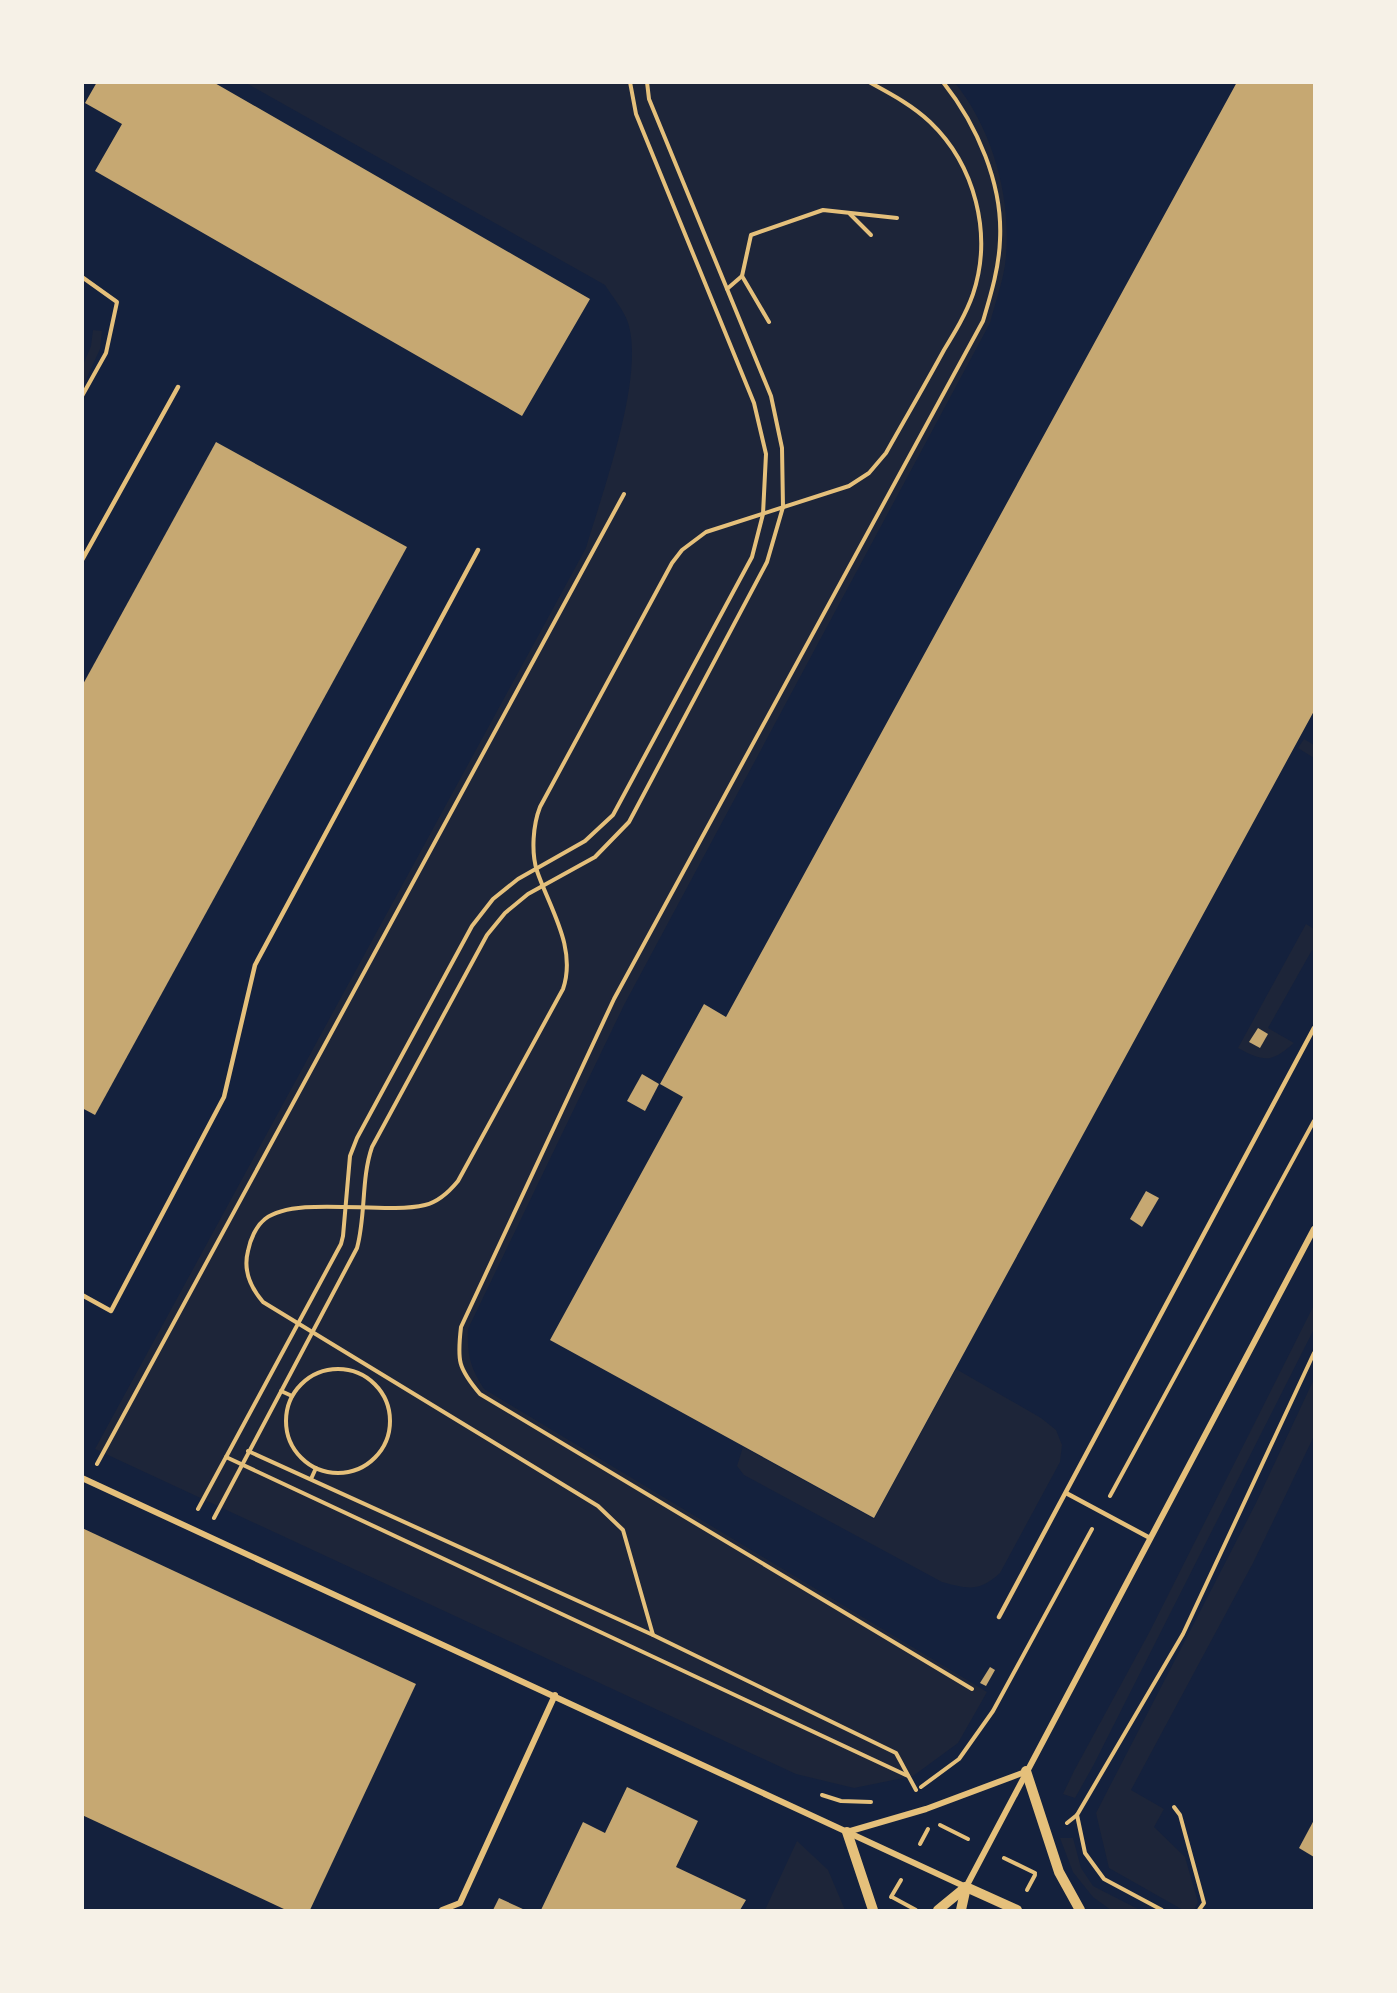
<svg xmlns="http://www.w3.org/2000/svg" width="1397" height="1993" font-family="Overpass,sans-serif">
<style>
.green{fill:#1d2539}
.building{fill:#c6a872}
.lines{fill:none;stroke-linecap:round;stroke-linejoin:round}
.path{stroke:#e5c07b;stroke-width:4}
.service{stroke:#e5c07b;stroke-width:4.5}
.minor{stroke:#e5c07b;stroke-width:6}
.tertiary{stroke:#e5c07b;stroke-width:10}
</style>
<rect width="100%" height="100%" fill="#14213d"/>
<g class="green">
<path d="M 246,83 L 955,83 C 994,131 1013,203 1005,265 C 1002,284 995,304 990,323 L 624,1005 L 468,1329 C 467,1355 470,1367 484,1389 L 987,1692 L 958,1743 L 913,1776 L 854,1788 L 796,1774 L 95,1449 L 586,548 C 602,493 647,372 627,320 C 622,308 612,296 605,285 Z"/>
<polygon points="93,330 102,331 100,349 83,386 83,365 91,346"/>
<polygon points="1304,739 1314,745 1314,758 1298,748"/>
<path d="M 1306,924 L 1314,929 L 1314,951 L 1312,950 L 1268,1028 L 1294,1043 C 1271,1063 1264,1062 1238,1048 Z"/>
<polygon points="1314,1305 1314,1329 1093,1766 1075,1798 1063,1794 1074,1771 1150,1631"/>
<path d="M 956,1369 L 1041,1418 L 1056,1430 L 1062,1445 L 1060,1462 L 1000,1573 C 979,1592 968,1589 942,1582 L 744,1475 L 737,1466 L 743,1447 L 874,1519 Z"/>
<polygon points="1314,1379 1314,1436 1253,1563 1131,1790 1164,1809 1154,1827 1185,1857 1198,1902 1194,1910 1183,1910 1109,1868 1096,1813 1256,1503"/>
<polygon points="1060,1838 1073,1838 1081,1868 1093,1886 1140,1910 1111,1910 1093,1897 1073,1872"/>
<polygon points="797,1841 828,1870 845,1910 765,1910"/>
</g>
<g class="building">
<polygon points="97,82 213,82 590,299 522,416 95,171 122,124 85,103"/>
<polygon points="1237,82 1314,82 1314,711 874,1518 550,1340 683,1097 660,1084 704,1004 726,1017"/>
<polygon points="216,442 407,547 95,1115 82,1108 82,686"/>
<polygon points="1258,1028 1268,1034 1260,1048 1249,1042"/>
<polygon points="642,1074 659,1084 645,1111 627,1101"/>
<polygon points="1146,1191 1159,1198 1142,1227 1130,1219"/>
<polygon points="82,1528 416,1684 310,1910 286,1910 82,1815"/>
<polygon points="990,1667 995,1670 986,1686 980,1683"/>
<polygon points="627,1787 698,1821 676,1867 746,1900 740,1910 541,1910 583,1822 605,1833"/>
<polygon points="1314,1820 1314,1857 1299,1848"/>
<polygon points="499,1898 525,1910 493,1910"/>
</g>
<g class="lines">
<g class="path">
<path d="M 943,82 C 977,125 1003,184 1000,240 C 999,268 991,294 983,321 L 614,999 L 461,1327 C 457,1361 458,1368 480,1394 L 972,1689"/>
<polyline points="850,214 871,235"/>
<polyline points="742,276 769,322"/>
<polyline points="82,277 117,302 106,353 82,396"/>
<polyline points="727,289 742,276 751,235 823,210 897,218"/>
<circle cx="338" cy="1421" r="52"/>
<polyline points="281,1391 292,1396"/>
<polyline points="248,1451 653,1635 896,1753 916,1790"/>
<polyline points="226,1457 908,1776"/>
<polyline points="97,1464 624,494"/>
<polyline points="311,1479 316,1468"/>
<polyline points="1110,1496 1314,1121"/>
<polyline points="198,1509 341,1244 343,1236 350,1156 357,1138 472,926 493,899 518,879 585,841 613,815 752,557 763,514 766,454 754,403 636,114 630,82"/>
<path d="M 214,1518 L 357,1248 C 366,1215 361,1179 372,1147 L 487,935 L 505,913 L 528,894 L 595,857 L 629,822 L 767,562 L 783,507 L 782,448 L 771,396 L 649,99 L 647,82"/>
<path d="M 653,1635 L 623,1530 L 598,1506 L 263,1302 C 251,1288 243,1270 248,1251 C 250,1240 256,1226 265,1219 C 296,1195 384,1215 425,1205 C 438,1202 449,1192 458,1181 L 563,989 C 577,948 550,909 537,871 C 531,852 533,825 540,807 L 672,563 L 682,550 L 706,532 L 849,486 L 869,473 L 886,453 C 905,419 925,385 944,350 C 955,332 966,314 973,294 C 993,234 975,165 930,122 C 912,105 891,94 869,82"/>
<polyline points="921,1787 959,1759 993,1711 1092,1529"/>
<polyline points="822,1795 841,1801 871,1802"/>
<polyline points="1174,1807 1180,1815 1204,1903 1199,1910"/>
<polyline points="1077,1815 1085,1853 1104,1879 1162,1910"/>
<polyline points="1067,1823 1077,1815 1183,1634 1314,1353"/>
<polyline points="940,1825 968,1839"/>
<polyline points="920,1844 928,1829"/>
<polyline points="1004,1858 1035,1873"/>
<polyline points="1027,1890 1035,1875"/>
<polyline points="891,1897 901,1880"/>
<polyline points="892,1897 916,1910"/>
</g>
<g class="service">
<polyline points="82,560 178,387"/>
<polyline points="82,1295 111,1311 224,1097 255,965 478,550"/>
<polyline points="1066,1493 1150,1538"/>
<polyline points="999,1617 1314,1028"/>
</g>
<g class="minor">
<polyline points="82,1478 966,1887 1314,1229"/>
<polyline points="847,1832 926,1809 1025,1772"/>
<polyline points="442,1910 460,1903 555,1695"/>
</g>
<g class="tertiary">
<polyline points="1026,1771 1059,1872 1080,1910"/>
<polyline points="847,1832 873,1910"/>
<polyline points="966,1887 1017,1910"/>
<polyline points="938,1910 966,1887"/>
<polyline points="961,1910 966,1887"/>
</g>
</g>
<rect width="1397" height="1993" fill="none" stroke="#f6f1e7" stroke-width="168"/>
</svg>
